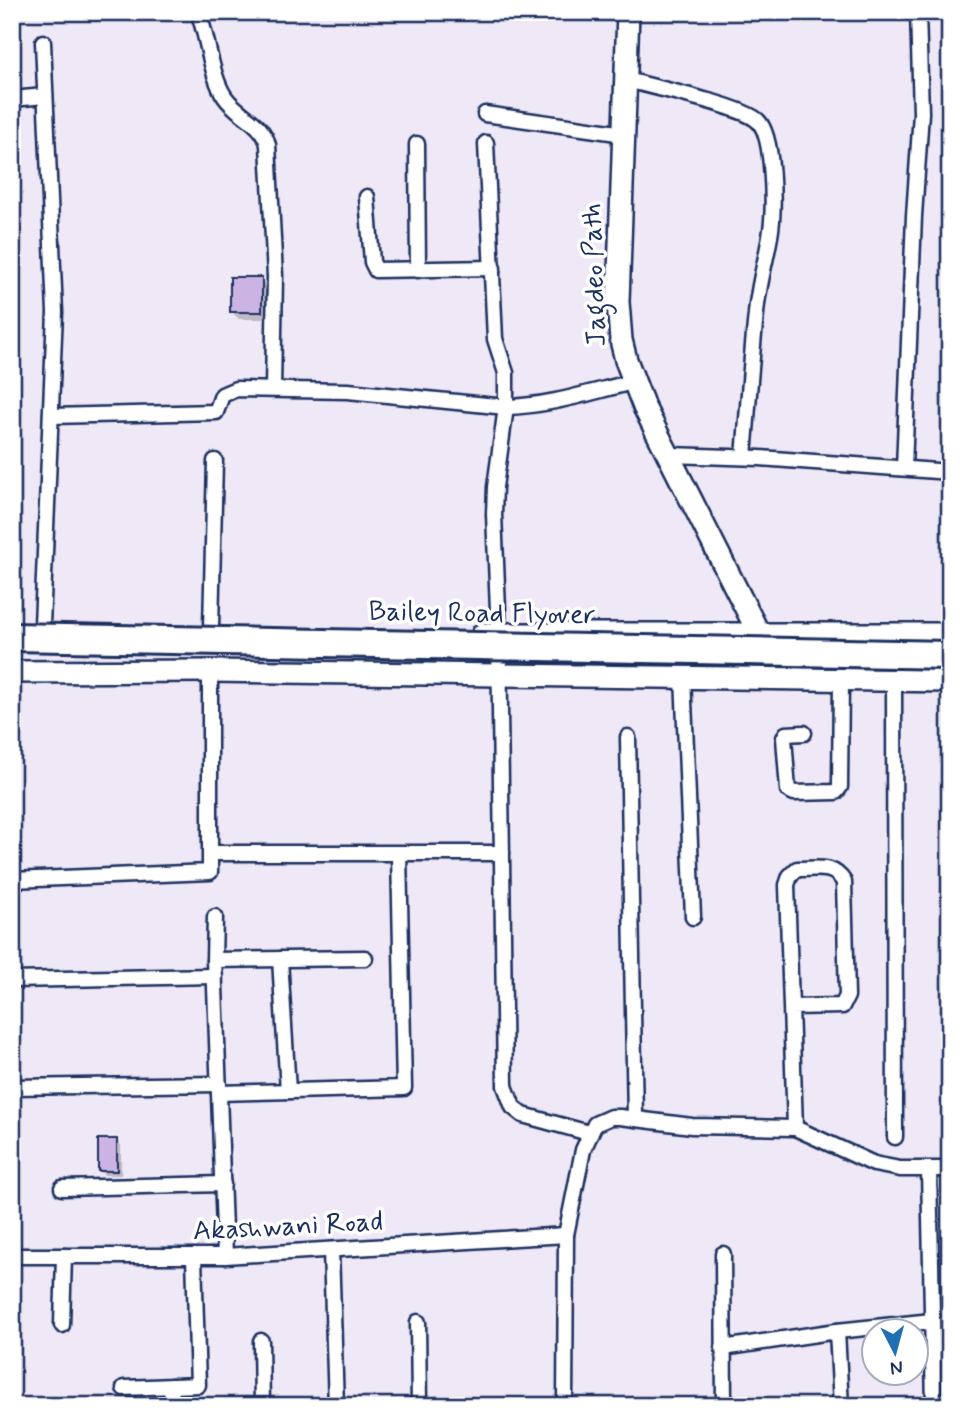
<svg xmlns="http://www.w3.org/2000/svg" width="962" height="1418" font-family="Mynerve,sans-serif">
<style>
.shadow{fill:#0003}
.building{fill:#cbb4e3;stroke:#1b2f5e;stroke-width:2}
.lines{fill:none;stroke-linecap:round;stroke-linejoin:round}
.street-casing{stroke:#1b2f5e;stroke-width:19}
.secondary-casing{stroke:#1b2f5e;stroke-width:26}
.street{stroke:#fff;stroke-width:14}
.secondary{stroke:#fff;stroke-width:21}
.highway-bridge-casing{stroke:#1b2f5e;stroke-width:32;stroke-linecap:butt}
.highway-bridge{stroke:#fff;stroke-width:26}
.labels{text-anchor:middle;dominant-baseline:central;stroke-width:7;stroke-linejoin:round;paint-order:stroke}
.street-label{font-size:28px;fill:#1b2f5e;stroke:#fff}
</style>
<rect width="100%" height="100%" fill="#efe8f7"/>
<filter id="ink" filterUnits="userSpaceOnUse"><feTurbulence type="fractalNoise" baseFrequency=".0143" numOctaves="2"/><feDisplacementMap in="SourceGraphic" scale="14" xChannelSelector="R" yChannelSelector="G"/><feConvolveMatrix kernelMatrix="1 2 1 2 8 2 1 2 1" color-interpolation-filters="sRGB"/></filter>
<g filter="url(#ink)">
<g class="shadow">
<polygon points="261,279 269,287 268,319 239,319 232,312"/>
<polygon points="117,1141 121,1145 121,1175 104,1175 100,1170"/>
</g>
<g class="building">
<rect x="230" y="277" width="32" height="35"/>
<rect x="98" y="1139" width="19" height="32"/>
</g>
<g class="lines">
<g class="street-casing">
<g id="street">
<path d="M 198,12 C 208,37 211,77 225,97 C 238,116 263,122 268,145 L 275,276 L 273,389"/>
<path d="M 627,80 C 652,87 743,106 758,121 C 774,136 774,208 771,230 C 767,258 758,285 756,314 C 751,361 748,409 744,457"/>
<polyline points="12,99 45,96"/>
<polyline points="485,114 624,134"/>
<polyline points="486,143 495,339 506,373 506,407 495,487 494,514 499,634 505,1086 513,1107 523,1115 589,1133"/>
<polyline points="417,144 418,270"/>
<polyline points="367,197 372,262 376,270 493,268"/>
<path d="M 51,416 L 216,412 L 222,395 L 236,389 L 348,391 L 506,407 C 549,406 591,392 633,382"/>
<polyline points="670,455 760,458 950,472"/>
<polyline points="904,468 914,216 921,113 918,12"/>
<polyline points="42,625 55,312 43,42"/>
<polyline points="211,628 215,461"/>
<polyline points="683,676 693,917"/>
<polyline points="894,680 895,1137"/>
<polyline points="804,733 786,734 784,738 788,790 794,793 836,792 840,787 841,679"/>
<polyline points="628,737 635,1119"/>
<polyline points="211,853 502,853"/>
<polyline points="12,880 210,872 210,671"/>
<polyline points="215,917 214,960 225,1256"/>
<polyline points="280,959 288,1091"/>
<polyline points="214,960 365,958"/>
<polyline points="12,980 215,976"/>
<path d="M 791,1007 L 842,1006 L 847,996 L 844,882 C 833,864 817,869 797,869 L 790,876 L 787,885 C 789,966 792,1047 795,1128"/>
<polyline points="12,1087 219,1084"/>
<polyline points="219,1093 404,1088 399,854"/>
<polyline points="929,1170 934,1406"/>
<polyline points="62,1188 223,1184"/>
<polyline points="331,1250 336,1406"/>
<polyline points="723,1254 724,1406"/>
<polyline points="12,1256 225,1256 566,1235"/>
<polyline points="418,1322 419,1406"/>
<polyline points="62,1325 64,1256"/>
<polyline points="837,1331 932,1321"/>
<polyline points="261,1341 262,1406"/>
<polyline points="723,1348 837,1331 841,1406"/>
<polyline points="171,1386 172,1406"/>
<polyline points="124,1388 198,1385 194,1257"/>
<polyline points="565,1406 566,1235 583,1150 595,1124 611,1117 620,1117 692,1126 795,1128 874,1164 900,1169 950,1169"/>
</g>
</g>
<g class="secondary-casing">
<g id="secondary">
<polyline points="628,12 618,302 621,340 626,360 644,407 758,632"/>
<polyline points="483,634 950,634"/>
<polyline points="12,672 210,671 950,681"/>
</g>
</g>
<use href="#street" class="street"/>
<use href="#secondary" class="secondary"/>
<g class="highway-bridge-casing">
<polyline id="highway-bridge" points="12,637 950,655"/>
</g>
<use href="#highway-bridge" class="highway-bridge"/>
</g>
</g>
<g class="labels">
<g class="street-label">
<text transform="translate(595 275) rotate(-92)">Jagdeo Path</text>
<text transform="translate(482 614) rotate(1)">Bailey Road Flyover</text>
<text transform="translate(288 1227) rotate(-3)">Akashwani Road</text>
</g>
</g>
<rect width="962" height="1418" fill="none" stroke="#fff" stroke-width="42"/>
<rect x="21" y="21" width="920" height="1376" fill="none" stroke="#1b2f5e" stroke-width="2.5" filter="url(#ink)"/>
<g transform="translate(895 1352) rotate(174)"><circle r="33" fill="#ffffff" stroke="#a4acbf" stroke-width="2"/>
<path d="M0-5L12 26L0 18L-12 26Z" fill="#1f6fb2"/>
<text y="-10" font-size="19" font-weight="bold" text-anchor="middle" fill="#1b2f5e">N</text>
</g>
</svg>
